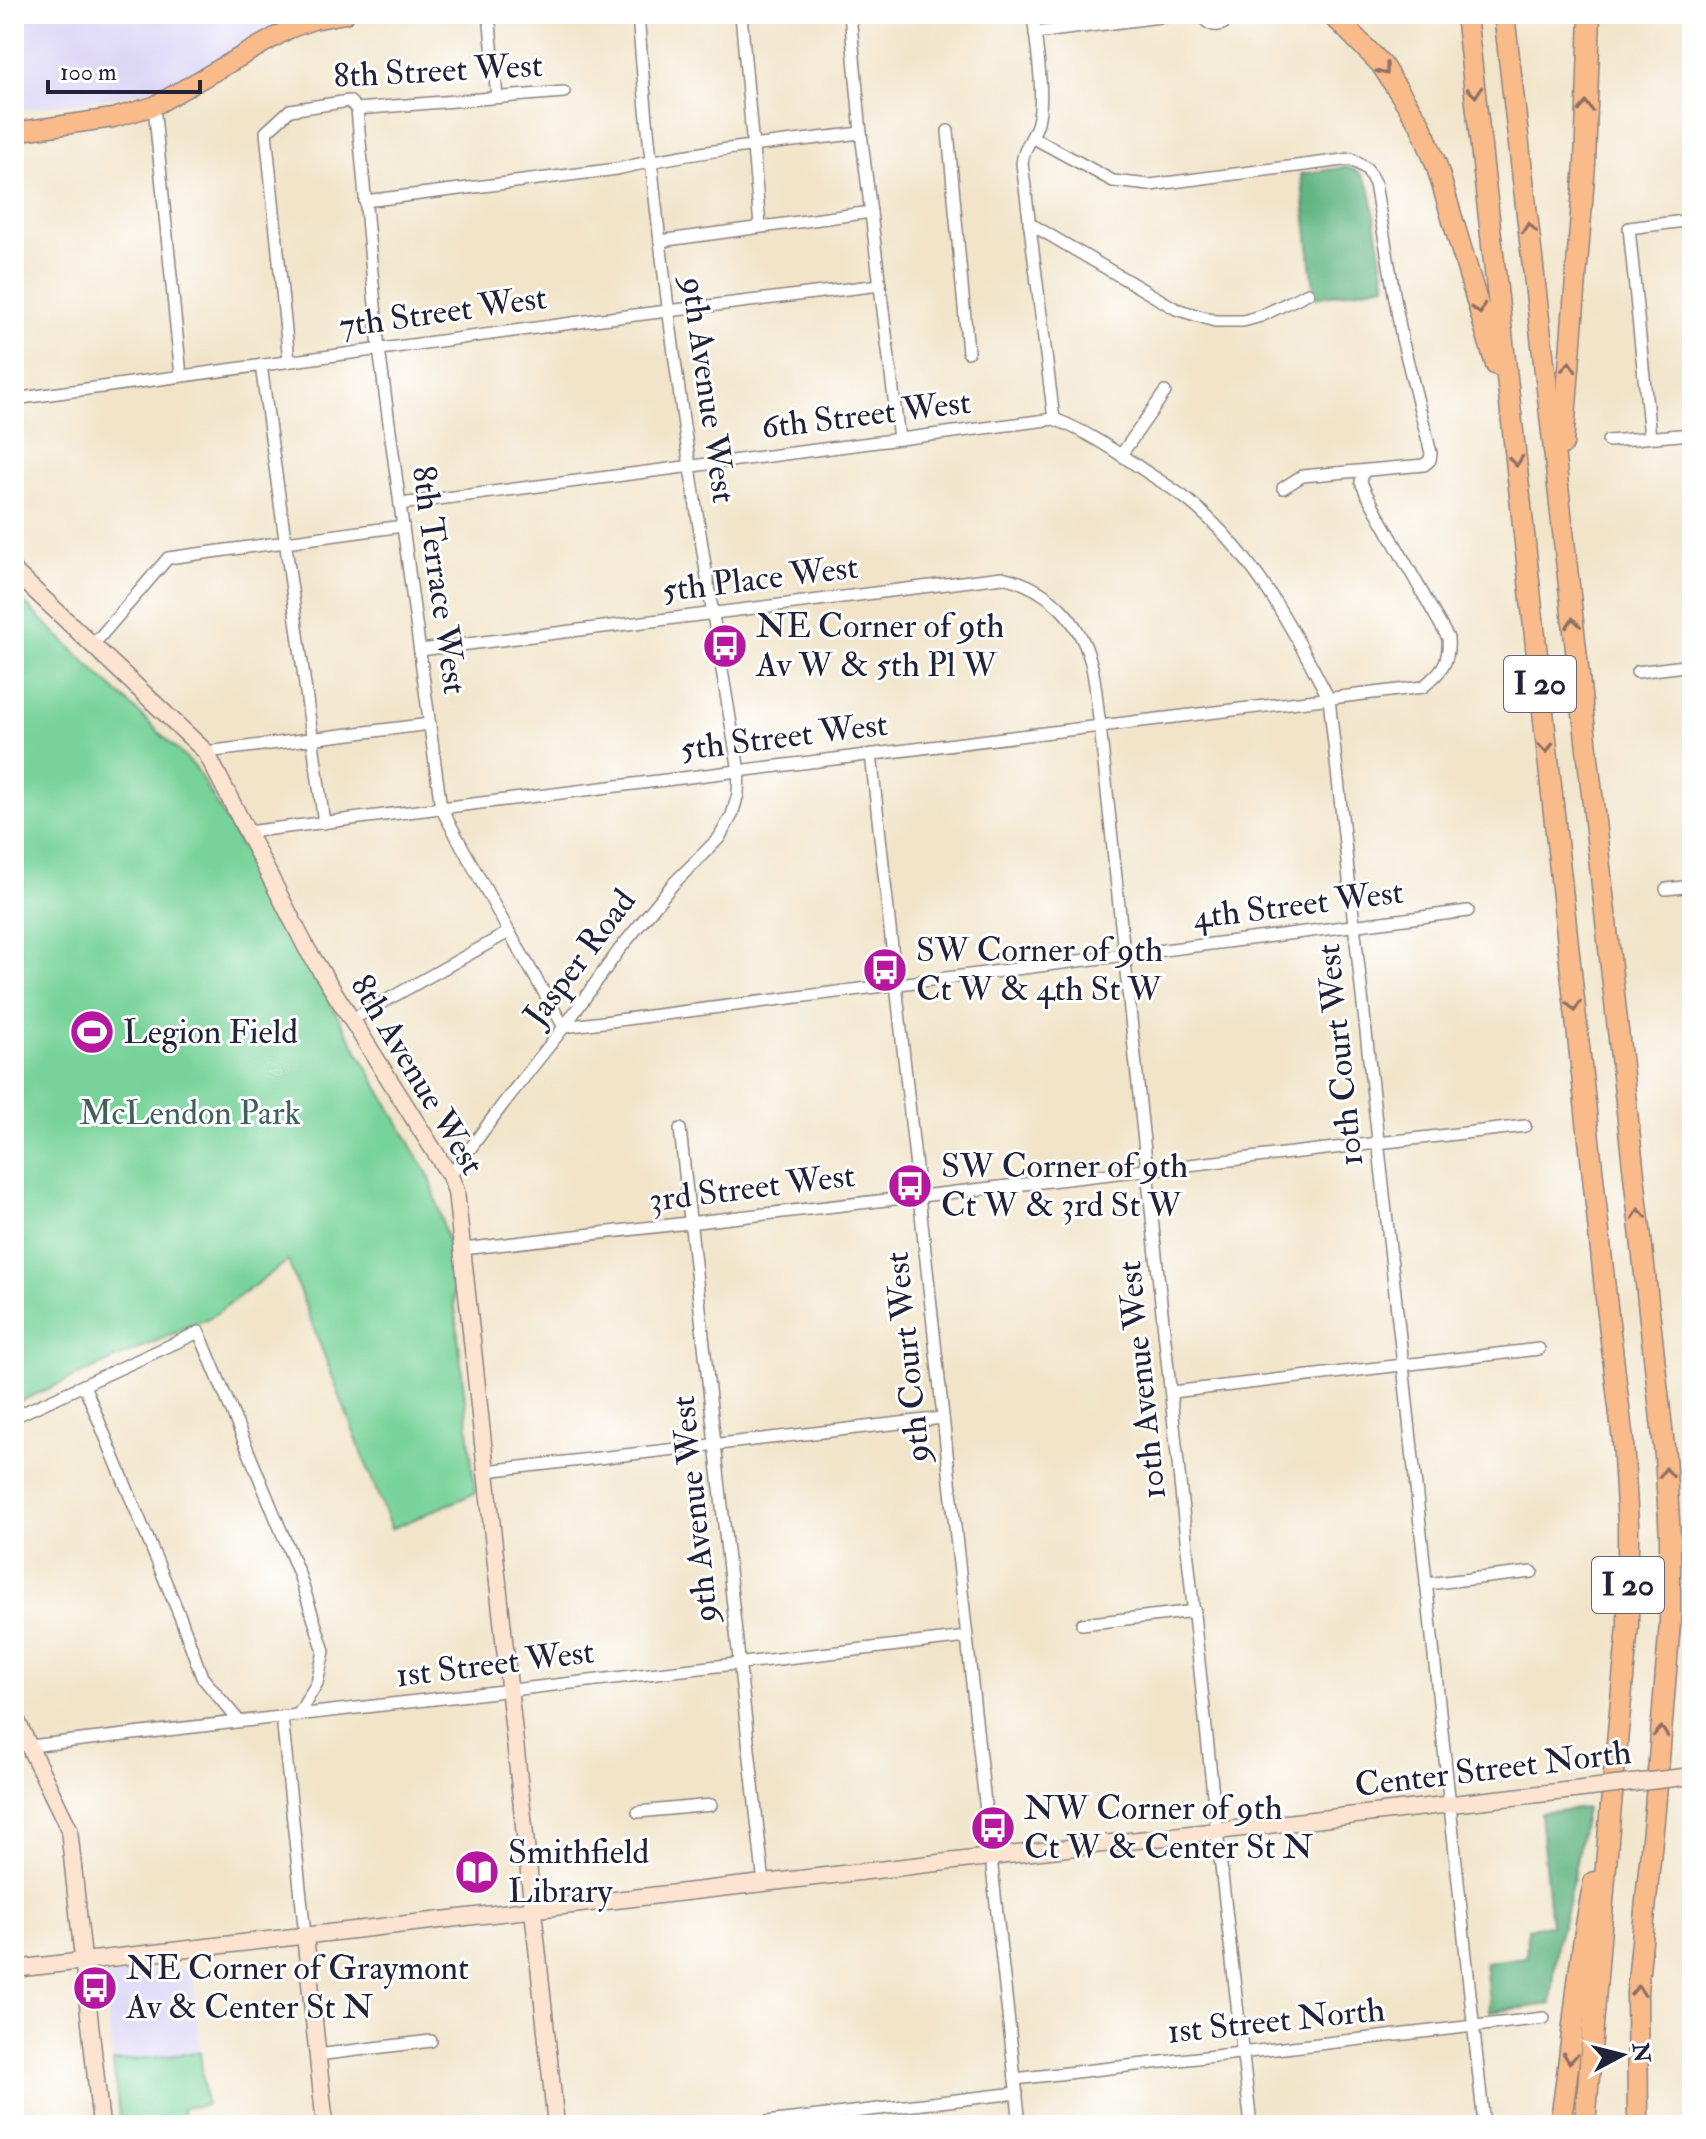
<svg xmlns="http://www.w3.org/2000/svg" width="1706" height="2139" font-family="'IM FELL Double Pica',serif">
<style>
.built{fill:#dcd6f6}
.green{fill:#78d39a;stroke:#4d7a6a;stroke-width:2}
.forest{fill:#62b582;stroke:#426c5e;stroke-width:2}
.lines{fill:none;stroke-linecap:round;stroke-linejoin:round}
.street-casing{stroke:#8a8382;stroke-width:14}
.secondary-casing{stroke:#8a8382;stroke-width:19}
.primary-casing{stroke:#8a8382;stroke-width:21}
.highway-casing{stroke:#8a8382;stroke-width:23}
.street{stroke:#fff;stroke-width:11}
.secondary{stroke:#fde4d1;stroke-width:16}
.primary{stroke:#fabb8b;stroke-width:18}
.highway{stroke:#fabb8b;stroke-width:20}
.secondary-bridge-casing{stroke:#8a8382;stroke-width:19;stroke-linecap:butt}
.secondary-bridge{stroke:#fde4d1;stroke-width:16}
.oneway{stroke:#8e6e63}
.labels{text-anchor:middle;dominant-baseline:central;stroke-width:6;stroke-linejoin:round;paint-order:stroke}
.shield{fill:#fff;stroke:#646476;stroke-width:2}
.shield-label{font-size:32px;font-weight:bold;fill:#22223b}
.street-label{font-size:34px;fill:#22223b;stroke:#fff}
.poi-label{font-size:34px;fill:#22223b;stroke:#fff;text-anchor:start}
.park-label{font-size:34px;fill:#40605c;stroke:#fff}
</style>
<rect width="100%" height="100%" fill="#fff"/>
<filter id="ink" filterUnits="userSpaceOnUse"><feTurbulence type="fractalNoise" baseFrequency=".0125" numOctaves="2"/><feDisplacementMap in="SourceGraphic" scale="16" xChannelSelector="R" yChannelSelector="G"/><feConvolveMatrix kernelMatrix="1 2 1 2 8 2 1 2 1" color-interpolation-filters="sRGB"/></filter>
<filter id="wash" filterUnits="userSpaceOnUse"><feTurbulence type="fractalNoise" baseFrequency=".006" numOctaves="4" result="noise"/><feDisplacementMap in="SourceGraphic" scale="32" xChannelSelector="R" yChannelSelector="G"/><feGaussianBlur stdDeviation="1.8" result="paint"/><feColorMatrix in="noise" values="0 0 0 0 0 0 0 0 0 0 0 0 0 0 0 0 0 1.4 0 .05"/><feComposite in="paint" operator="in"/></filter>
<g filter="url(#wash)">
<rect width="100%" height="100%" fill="#f1e4c9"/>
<g class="built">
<polygon points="14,14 308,14 286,23 186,77 160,87 121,96 14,111"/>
<polygon points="192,1967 200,2052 113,2062 103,1977"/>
</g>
<g class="green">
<polygon points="14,593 196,768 430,1178 448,1243 475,1493 391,1529 288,1261 211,1317 14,1404"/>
<polygon points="200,2052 206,2105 182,2108 184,2125 120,2125 113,2062"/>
</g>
<g class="forest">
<path d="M 1345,167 C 1360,170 1364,175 1370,189 L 1386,285 L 1315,298 L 1301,174 Z"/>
<polygon points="1586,1808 1568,1904 1557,1944 1551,2004 1490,2012 1485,1962 1526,1957 1528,1928 1551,1925 1540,1813"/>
</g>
</g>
<g filter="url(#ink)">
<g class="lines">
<g class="street-casing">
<g id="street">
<polyline points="489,14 497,97"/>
<polyline points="741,14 760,226"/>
<polyline points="850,14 861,133 899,439"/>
<path d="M 1033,14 C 1036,45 1045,93 1038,122 C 1034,138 1024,145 1022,163 L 1054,419"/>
<path d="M 1202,14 C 1208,30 1226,28 1232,14"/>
<polyline points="1035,33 1183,14"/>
<polyline points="154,106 181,376"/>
<polyline points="357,109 379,349 441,808 509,932 564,1027 1468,911"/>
<polyline points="948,131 968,352"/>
<polyline points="1032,137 1113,181 1150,185 1351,159 1367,169 1375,184 1402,339 1431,453 1430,460 1424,465 1302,476 1283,488"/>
<path d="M 365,201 L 617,169 C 697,150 779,143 861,133"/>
<polyline points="1029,223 1176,309 1215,321 1243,321 1261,316 1308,293"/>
<polyline points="660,241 871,212"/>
<polyline points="289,361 266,132 290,110 349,101 357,109 564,92"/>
<polyline points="261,365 324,823"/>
<polyline points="14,399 594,320 880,285"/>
<polyline points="1650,437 1629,228 1692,220"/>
<polyline points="1608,441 1692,434"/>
<polyline points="1121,455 1165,392"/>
<path d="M 400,504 L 1054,419 C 1084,430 1112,449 1139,467 C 1155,478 1174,489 1189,501 C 1253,553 1292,627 1329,699 L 1403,1365 L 1484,2125"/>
<polyline points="93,645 168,558 403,526"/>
<path d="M 420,650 L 1002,577 C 1047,587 1079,618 1091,663 C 1096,683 1097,705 1100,726 L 1217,1832 L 1251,2125"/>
<polyline points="1637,672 1692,665"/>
<polyline points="206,752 430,724"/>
<polyline points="871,754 1020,2125"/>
<path d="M 247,832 L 1100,726 L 1423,687 C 1441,672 1450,663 1448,638 L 1366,493 L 1361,482 L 1363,472"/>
<polyline points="1666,889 1692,886"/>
<polyline points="351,1020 509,932"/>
<polyline points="680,1129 764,1884"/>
<path d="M 450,1176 L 503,1104 L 564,1027 L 619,950 L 673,884 L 719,838 L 732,815 L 738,794 L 739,771 C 696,520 657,268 638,14"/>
<polyline points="463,1249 1525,1126"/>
<polyline points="84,1385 181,1619 202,1677 239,1721"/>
<polyline points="1172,1392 1539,1349"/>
<polyline points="14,1417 199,1332 299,1574 324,1651 317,1683 298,1715"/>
<polyline points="486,1471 943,1418"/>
<polyline points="1426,1584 1532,1572"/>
<polyline points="1082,1624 1195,1611"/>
<polyline points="282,1717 305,1935"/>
<polyline points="30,1746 967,1637"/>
<polyline points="638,1812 711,1805"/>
<polyline points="317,2055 431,2041"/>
<polyline points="1015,2079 1544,2018"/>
<polyline points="741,2125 1017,2093"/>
</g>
</g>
<g class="secondary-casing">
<g id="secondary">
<polyline points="14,571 206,752 307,949 450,1176 456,1191 556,2125"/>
<polyline points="14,1715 69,1829 101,2125"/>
<polyline points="305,1935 325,2125"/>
<polyline points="14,1969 1565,1791"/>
</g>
</g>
<g class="primary-casing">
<polyline id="primary" points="14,132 113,118 154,106 289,29 313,20 345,14"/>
</g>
<g class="highway-casing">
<g id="highway">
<polyline points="1330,14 1340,22 1381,64 1420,124 1436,164 1496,365"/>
<polyline points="1466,14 1511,413 1606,1298 1623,1441 1628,1524 1628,1626 1610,1816 1585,2125"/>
<polyline points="1504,14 1554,450 1665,1456 1670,1537 1670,1622 1655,1809 1637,1992 1638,2125"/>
<polyline points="1563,444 1585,164 1590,14"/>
<path d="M 1560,2125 C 1573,2044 1577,1962 1594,1882"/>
</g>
</g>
<use href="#street" class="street"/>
<use href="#secondary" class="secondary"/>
<use href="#primary" class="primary"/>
<use href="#highway" class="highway"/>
<g class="secondary-bridge-casing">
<polyline id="secondary-bridge" points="1565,1791 1692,1776"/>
</g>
<use href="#secondary-bridge" class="secondary-bridge"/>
</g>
<defs><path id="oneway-chevron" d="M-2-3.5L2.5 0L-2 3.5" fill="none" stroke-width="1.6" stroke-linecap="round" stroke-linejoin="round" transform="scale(2)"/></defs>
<g class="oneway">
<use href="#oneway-chevron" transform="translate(1384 70) rotate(52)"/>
<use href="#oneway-chevron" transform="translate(1475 92) rotate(84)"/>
<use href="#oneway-chevron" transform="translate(1586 107) rotate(-89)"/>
<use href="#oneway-chevron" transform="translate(1529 228) rotate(-96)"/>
<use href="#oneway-chevron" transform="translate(1479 309) rotate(73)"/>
<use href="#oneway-chevron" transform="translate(1569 367) rotate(-85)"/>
<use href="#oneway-chevron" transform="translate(1516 461) rotate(84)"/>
<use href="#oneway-chevron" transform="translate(1573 623) rotate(-96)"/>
<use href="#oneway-chevron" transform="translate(1546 748) rotate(84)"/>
<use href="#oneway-chevron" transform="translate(1574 1006) rotate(84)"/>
<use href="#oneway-chevron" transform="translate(1639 1214) rotate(-96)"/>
<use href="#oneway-chevron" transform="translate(1666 1473) rotate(-93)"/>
<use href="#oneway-chevron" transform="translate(1661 1732) rotate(-86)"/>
<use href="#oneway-chevron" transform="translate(1638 1991) rotate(-87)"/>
<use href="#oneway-chevron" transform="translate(1570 2058) rotate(96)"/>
</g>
</g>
<defs>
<g id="bus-disc" transform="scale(2.3)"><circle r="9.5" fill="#b5179e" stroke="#fff"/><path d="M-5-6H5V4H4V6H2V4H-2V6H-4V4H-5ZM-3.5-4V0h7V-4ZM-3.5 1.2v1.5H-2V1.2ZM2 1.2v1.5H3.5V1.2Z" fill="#fff"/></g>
<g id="stadium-disc" transform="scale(2.3)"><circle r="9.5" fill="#b5179e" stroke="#fff"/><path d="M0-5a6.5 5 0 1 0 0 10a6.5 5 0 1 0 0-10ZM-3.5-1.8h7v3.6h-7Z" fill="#fff"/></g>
<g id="library-disc" transform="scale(2.3)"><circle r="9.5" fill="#b5179e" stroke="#fff"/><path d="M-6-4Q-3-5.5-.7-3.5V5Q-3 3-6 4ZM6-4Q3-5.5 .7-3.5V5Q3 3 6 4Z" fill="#fff"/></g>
</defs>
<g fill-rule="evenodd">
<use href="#bus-disc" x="725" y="646"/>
<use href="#bus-disc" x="885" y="970"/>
<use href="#stadium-disc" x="92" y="1032"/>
<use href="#bus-disc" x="910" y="1186"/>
<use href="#bus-disc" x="993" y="1828"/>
<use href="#library-disc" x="477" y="1872"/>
<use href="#bus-disc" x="95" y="1988"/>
</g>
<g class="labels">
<g class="shield">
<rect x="1504" y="656" width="72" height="56" rx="6"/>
<rect x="1592" y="1557" width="72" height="56" rx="6"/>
</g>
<g class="shield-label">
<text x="1540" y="684">I 20</text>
<text x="1628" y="1585">I 20</text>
</g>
<g class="street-label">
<text transform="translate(438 71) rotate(-3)">8th Street West</text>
<text transform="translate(443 312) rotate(-8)">7th Street West</text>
<text transform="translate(708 390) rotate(82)">9th Avenue West</text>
<text transform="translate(866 415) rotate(-7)">6th Street West</text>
<text transform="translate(760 579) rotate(-7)">5th Place West</text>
<text transform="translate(439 580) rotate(82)">8th Terrace West</text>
<text transform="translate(784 737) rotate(-7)">5th Street West</text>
<text transform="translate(1298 905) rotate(-7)">4th Street West</text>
<text transform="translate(580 958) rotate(-53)">Jasper Road</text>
<text transform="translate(1340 1055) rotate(-96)">10th Court West</text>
<text transform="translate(417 1075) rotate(59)">8th Avenue West</text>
<text transform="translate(752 1188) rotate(-7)">3rd Street West</text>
<text transform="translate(908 1357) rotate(-96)">9th Court West</text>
<text transform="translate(1142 1380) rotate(-96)">10th Avenue West</text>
<text transform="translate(695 1509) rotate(-96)">9th Avenue West</text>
<text transform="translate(495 1664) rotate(-7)">1st Street West</text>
<text transform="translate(1493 1769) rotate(-7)">Center Street North</text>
<text transform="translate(1276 2021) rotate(-6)">1st Street North</text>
</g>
<g class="poi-label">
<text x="756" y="626">NE Corner of 9th<tspan x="756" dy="39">Av W &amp; 5th Pl W</tspan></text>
<text x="916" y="950">SW Corner of 9th<tspan x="916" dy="39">Ct W &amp; 4th St W</tspan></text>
<text x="123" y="1032">Legion Field</text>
<text x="941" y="1166">SW Corner of 9th<tspan x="941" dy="39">Ct W &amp; 3rd St W</tspan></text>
<text x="1024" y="1808">NW Corner of 9th<tspan x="1024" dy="39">Ct W &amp; Center St N</tspan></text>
<text x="508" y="1852">Smithfield<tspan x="508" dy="39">Library</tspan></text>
<text x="126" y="1968">NE Corner of Graymont<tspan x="126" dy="39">Av &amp; Center St N</tspan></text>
</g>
<g class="park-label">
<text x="190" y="1113">McLendon Park</text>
</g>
</g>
<rect width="1706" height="2139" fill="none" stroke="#fff" stroke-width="48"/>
<g transform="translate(1622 2055) rotate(83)" stroke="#ffffff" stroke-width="6" paint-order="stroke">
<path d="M0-6L14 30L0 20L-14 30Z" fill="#22223b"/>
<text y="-12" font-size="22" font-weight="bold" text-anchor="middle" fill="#22223b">N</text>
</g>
<path d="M48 80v12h152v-12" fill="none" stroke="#22223b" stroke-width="4"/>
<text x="60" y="80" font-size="24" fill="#22223b" stroke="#ffffff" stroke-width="6" paint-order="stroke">100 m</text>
</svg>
